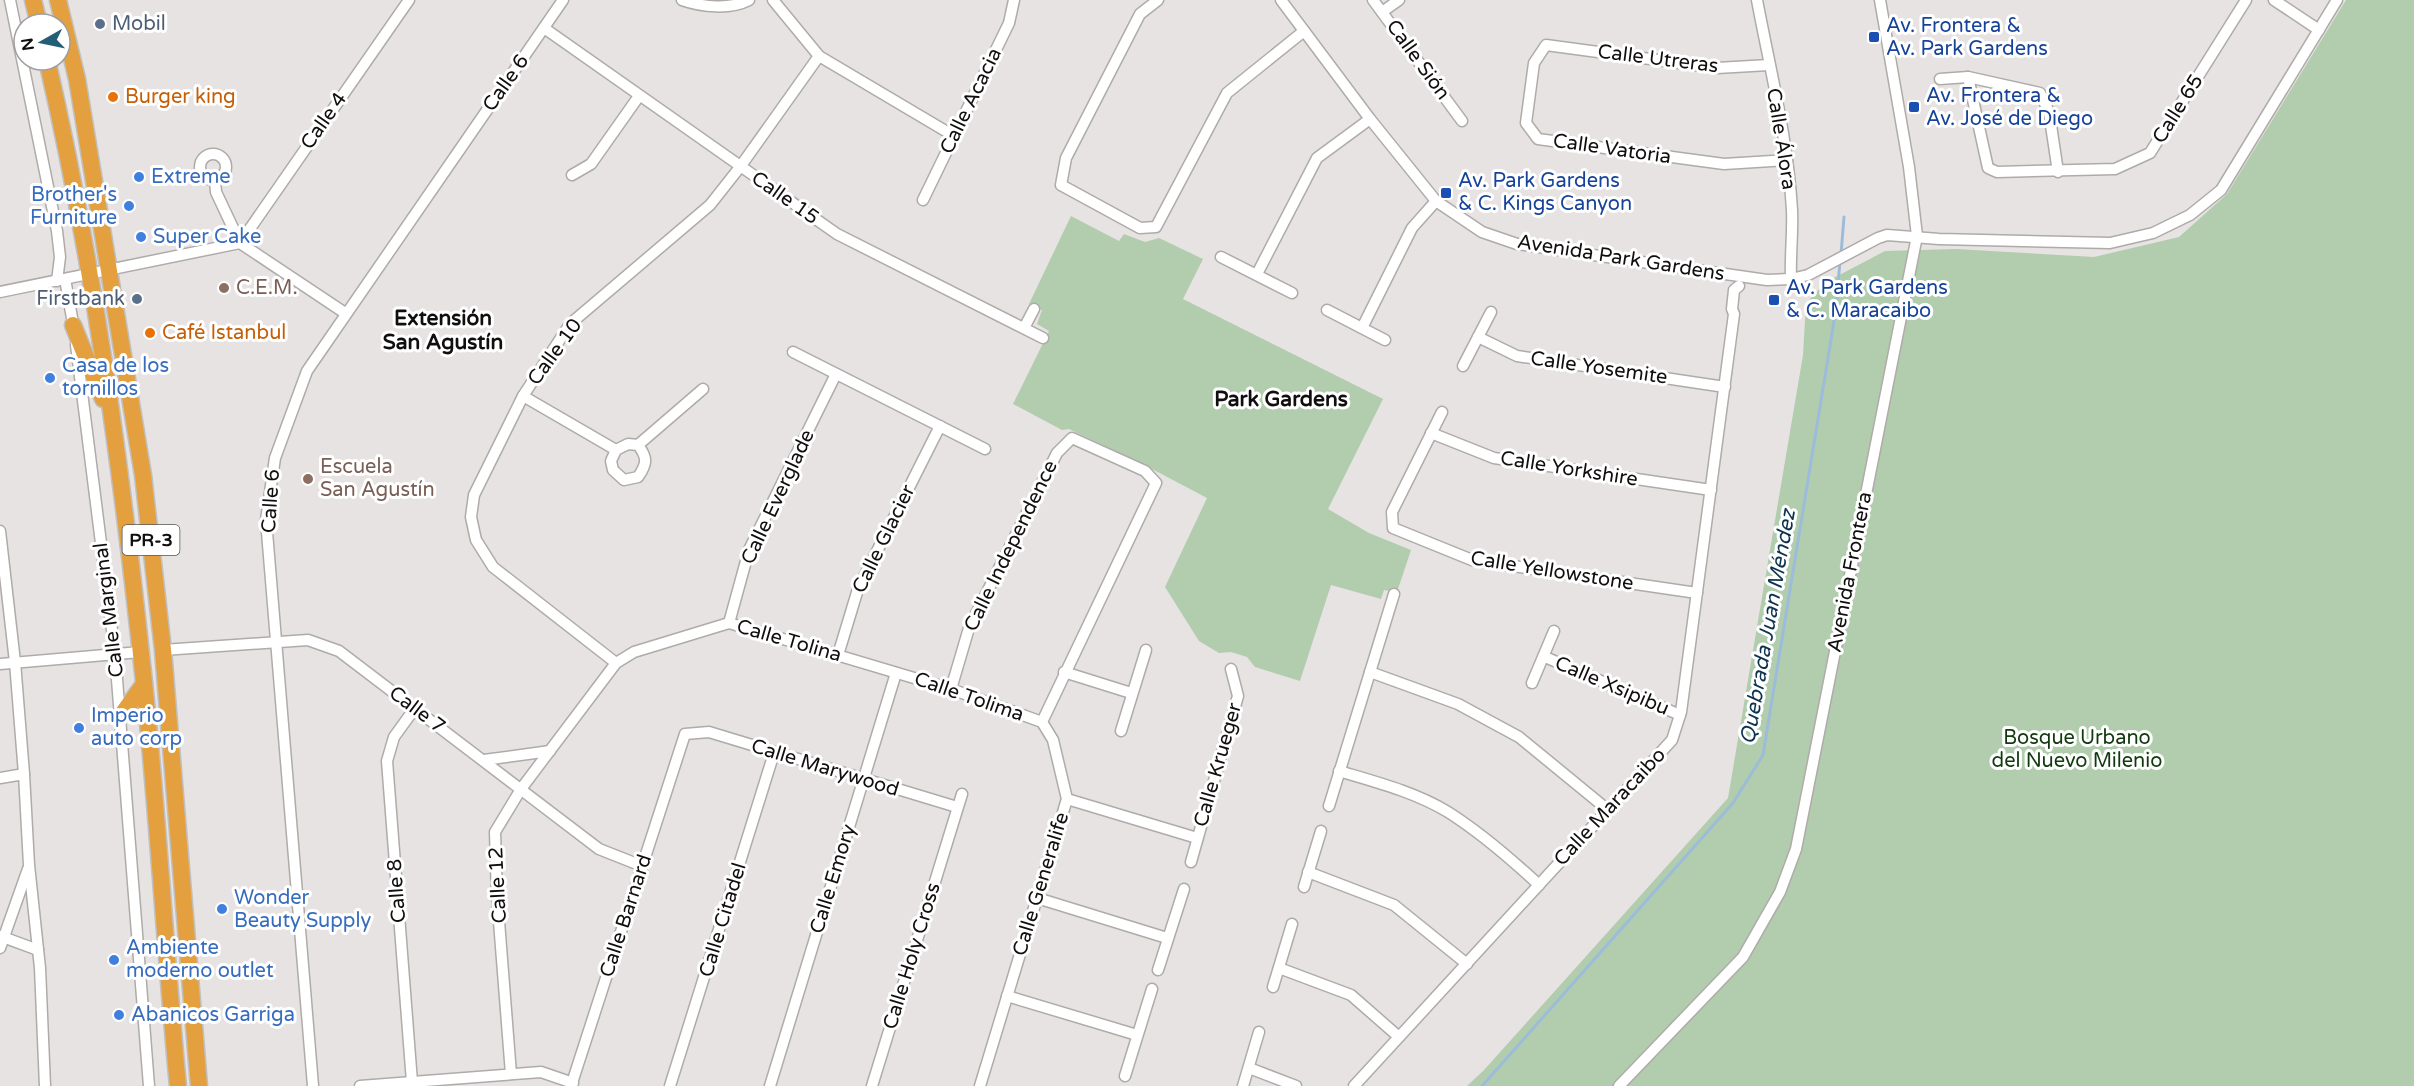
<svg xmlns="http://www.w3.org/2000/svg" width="2414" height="1086" font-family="'Varela Round',sans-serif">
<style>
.green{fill:#b1cdae}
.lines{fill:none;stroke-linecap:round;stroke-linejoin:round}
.stream{stroke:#9cbcd9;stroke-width:3}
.minor-casing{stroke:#afaba9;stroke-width:13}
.highway-casing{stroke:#c1c0c0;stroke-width:19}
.minor{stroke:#fff;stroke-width:10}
.highway{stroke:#e4a03e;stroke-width:16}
.service-dot{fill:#5c6f8a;stroke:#fff;stroke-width:2}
.transit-dot{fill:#1a4fb4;stroke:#fff;stroke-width:2}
.food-dot{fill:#e8710a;stroke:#fff;stroke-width:2}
.shop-dot{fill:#3f7fe0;stroke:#fff;stroke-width:2}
.education-dot{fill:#8d6e63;stroke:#fff;stroke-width:2}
.labels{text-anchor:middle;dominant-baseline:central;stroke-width:6;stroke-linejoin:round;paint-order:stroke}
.shield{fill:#fff;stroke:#585656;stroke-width:1.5}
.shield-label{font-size:18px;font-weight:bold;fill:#100e0e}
.service-label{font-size:20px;fill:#4e5e75;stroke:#fff;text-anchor:start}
.transit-label{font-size:20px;fill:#164399;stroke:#fff;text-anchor:start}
.street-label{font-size:20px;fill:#100e0e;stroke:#fff}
.food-label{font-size:20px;fill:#c56008;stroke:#fff;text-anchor:start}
.shop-label{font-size:20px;fill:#366cbe;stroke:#fff;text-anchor:start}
.education-label{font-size:20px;fill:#785e54;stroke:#fff;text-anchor:start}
.park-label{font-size:20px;fill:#113a0e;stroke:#fff}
.neighbourhood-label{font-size:21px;font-weight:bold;fill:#100e0e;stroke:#fff}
.water-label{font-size:21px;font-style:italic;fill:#0b324f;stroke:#fff}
</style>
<rect width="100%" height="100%" fill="#e7e3e2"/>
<g class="green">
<polygon points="2346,0 2414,0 2414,1086 1467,1086 1484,1070 1728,798 1803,355 1806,303 1826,282 1885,251 1956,249 2094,257 2179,237 2227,194"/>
<polygon points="1071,216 1119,241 1124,234 1145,242 1159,238 1203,259 1183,299 1383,399 1328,509 1369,533 1411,550 1397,592 1384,590 1381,599 1331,585 1300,681 1255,667 1247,657 1231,652 1219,653 1199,641 1165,587 1207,498 1135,460 1069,429 1062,430 1013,404 1049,331 1037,324 1042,310 1029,304"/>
</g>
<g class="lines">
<g class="stream">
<polyline points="1841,254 1844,217"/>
<polyline points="1482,1086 1733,803 1763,755 1836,309 1840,261"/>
</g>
<g class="minor-casing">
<g id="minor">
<polyline points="10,0 57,231 60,257 57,281"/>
<path d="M 682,0 C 702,7 730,10 749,0"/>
<polyline points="773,0 819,56 954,136"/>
<polyline points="1158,0 1140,14 1066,158 1061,185 1140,228 1156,227 1227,93 1304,31"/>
<polyline points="1281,0 1370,119 1436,201 1482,232 1517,244 1767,280 1791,279 1808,275 1878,238 1887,235 1939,239 2110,243 2153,233 2190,215 2221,190 2337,0"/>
<polyline points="1373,0 1462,121"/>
<path d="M 1757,0 C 1770,69 1788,140 1792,210 C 1793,233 1790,256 1791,279"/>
<polyline points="2274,0 2319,30"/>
<polyline points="1382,12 1399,0"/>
<polyline points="544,28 837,234 1043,338"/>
<polyline points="1769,65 1717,68 1546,45 1534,63 1526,123 1538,139 1724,164 1787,160"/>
<polyline points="1968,77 1988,168 1997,172 2115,169 2150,153 2246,0"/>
<polyline points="1940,79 1968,77 2040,93 2049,112 2058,172"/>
<circle cx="213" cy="167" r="13"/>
<polyline points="572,175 591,164 639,96"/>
<polyline points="215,180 216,192 240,243"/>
<polyline points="923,200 1009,23 1014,0"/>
<polyline points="240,243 409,0"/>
<polyline points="1221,257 1292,293"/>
<polyline points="1257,274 1317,158 1370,119"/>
<polyline points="65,279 74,329"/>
<polyline points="0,292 240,243 345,313"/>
<polyline points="1327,310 1385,340"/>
<polyline points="1024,328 1034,309"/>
<polyline points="1362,328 1412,228 1436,201"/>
<polyline points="1478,337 1517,356 1725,387"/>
<polyline points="76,345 115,654 149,1086"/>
<polyline points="793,352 985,449"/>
<polyline points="1463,366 1491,312"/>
<polyline points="523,396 616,450"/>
<polyline points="1442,412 1392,512 1393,528 1472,560 1697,593"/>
<polyline points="1431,433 1494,458 1711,490"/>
<path d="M 638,445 C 648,458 647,464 638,477 L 624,480 L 613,470 L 611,461 L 616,450 L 628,444 L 638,445 L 703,389"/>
<polyline points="0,531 15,662 24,774 29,865 40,968 45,1086"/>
<polyline points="729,623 749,550 836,374"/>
<polyline points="163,650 308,640 339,651 599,849 642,866"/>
<polyline points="838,655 858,589 940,426"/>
<polyline points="1545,657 1680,715"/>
<polyline points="616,663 493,567 476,540 471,517 474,495 523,396 570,324 710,205 740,167 819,56"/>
<polyline points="0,664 140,652"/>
<polyline points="1064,672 1131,693"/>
<polyline points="1370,672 1458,704 1519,737 1608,810"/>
<polyline points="1532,683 1554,631"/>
<polyline points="951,689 969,628 1057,453 1072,438 1145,471 1156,483 1042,722 1053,740 1067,799 980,1086"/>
<polyline points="1121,731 1146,650"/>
<polyline points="484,760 550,751"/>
<path d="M 1339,771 C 1376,782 1415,792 1448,812 C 1481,833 1510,858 1539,885"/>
<polyline points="0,778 24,774"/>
<polyline points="1067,799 1197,838"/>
<polyline points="1329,806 1394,594"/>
<polyline points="1191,862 1238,696 1231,669"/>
<polyline points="1308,872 1394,905 1467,964"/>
<polyline points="1304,887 1321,831"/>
<polyline points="1037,898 1167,938"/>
<polyline points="0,936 38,950"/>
<polyline points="0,948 28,869"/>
<polyline points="1279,968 1351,995 1399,1037"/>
<polyline points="1158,970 1184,889"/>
<polyline points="1273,987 1292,924"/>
<polyline points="1007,996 1137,1035"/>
<polyline points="1249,1068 1296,1086"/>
<polyline points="511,1074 497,896 495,832 521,789 616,663 634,652 729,623 951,689 1042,722"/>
<polyline points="1125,1076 1152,989"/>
<polyline points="412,1082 387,761 394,737 415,708"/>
<polyline points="313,1086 266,520 275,458 307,371 563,0"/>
<polyline points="360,1086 541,1072 573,1083"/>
<polyline points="571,1086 685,734 709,732 957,807"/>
<polyline points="670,1086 774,753"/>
<polyline points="770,1086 896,673"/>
<polyline points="872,1086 962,794"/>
<polyline points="1243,1086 1259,1032"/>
<polyline points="1354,1086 1672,740 1681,712 1734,314 1732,309 1734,290 1739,286"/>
<polyline points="1619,1086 1743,957 1780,892 1796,849 1917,236 1909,167 1880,0"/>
</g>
</g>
<g class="highway-casing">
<g id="highway">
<polyline points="33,0 39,24"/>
<polyline points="58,0 77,79 143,475 163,650 199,1086"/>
<path d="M 47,60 C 94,264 122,473 144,682 C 158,816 165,951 178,1086"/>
<polyline points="73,325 103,399"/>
<polyline points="120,717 144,684"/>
</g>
</g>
<use href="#minor" class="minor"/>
<use href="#highway" class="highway"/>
</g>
<g class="service-dot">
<circle cx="100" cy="24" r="6"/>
<circle cx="137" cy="299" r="6"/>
</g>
<g class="transit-dot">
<rect x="1868" y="31" width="12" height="12" rx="3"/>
<rect x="1908" y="101" width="12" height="12" rx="3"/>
<rect x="1440" y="187" width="12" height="12" rx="3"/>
<rect x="1768" y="294" width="12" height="12" rx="3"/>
</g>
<g class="food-dot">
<circle cx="113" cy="97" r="6"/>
<circle cx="150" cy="333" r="6"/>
</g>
<g class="shop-dot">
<circle cx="139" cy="177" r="6"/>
<circle cx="129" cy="206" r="6"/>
<circle cx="141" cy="237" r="6"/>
<circle cx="50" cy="378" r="6"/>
<circle cx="79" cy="728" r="6"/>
<circle cx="222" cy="909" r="6"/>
<circle cx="114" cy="960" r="6"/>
<circle cx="119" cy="1015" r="6"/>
</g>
<g class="education-dot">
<circle cx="224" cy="288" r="6"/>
<circle cx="308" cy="479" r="6"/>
</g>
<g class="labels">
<rect class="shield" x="122.5" y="525" width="57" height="30" rx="4.5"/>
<g class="shield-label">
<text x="151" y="540">PR-3</text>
</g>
<g class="service-label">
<text x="112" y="24">Mobil</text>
<text x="125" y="299" text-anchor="end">Firstbank</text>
</g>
<g class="transit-label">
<text x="1886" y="26">Av. Frontera &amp;<tspan x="1886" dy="23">Av. Park Gardens</tspan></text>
<text x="1926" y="96">Av. Frontera &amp;<tspan x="1926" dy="23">Av. José de Diego</tspan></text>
<text x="1458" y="181">Av. Park Gardens<tspan x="1458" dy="23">&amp; C. Kings Canyon</tspan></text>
<text x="1786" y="288">Av. Park Gardens<tspan x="1786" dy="23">&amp; C. Maracaibo</tspan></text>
</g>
<g class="street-label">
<text transform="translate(1658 59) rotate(7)">Calle Utreras</text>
<text transform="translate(1418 60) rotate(54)">Calle Sión</text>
<text transform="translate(506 83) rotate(-55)">Calle 6</text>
<text transform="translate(971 101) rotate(-64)">Calle Acacia</text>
<text transform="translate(2178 109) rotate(-58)">Calle 65</text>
<text transform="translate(324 121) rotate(-55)">Calle 4</text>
<text transform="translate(1781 139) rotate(81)">Calle Álora</text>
<text transform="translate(1612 149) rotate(8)">Calle Vatoria</text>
<text transform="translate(785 198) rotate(35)">Calle 15</text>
<text transform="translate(1621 258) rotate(9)">Avenida Park Gardens</text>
<text transform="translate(555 352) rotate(-54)">Calle 10</text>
<text transform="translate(1599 368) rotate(8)">Calle Yosemite</text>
<text transform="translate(1569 469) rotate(9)">Calle Yorkshire</text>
<text transform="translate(778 497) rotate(-65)">Calle Everglade</text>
<text transform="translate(271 501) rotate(-86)">Calle 6</text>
<text transform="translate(884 539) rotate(-64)">Calle Glacier</text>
<text transform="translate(1011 546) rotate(-64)">Calle Independence</text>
<text transform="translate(1552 571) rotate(9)">Calle Yellowstone</text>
<text transform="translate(1850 572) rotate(-79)">Avenida Frontera</text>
<text transform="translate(109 610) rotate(-97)">Calle Marginal</text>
<text transform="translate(789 641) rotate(16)">Calle Tolina</text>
<text transform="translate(1612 686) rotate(23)">Calle Xsipibu</text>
<text transform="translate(969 697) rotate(19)">Calle Tolima</text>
<text transform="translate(417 710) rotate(37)">Calle 7</text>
<text transform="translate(1218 765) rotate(-74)">Calle Krueger</text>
<text transform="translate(825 768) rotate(17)">Calle Marywood</text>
<text transform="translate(1610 807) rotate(-47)">Calle Maracaibo</text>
<text transform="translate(833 879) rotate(-73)">Calle Emory</text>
<text transform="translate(1041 884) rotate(-73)">Calle Generalife</text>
<text transform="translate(498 885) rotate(-93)">Calle 12</text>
<text transform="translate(397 891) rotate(-94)">Calle 8</text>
<text transform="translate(626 916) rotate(-72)">Calle Barnard</text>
<text transform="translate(723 920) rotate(-73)">Calle Citadel</text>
<text transform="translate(912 956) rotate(-73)">Calle Holy Cross</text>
</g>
<g class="food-label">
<text x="125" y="97">Burger king</text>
<text x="162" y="333">Café Istanbul</text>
</g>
<g class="shop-label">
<text x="151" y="177">Extreme</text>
<text x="117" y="195" text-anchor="end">Brother's<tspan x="117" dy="23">Furniture</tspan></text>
<text x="153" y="237">Super Cake</text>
<text x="62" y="366">Casa de los<tspan x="62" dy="23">tornillos</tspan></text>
<text x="91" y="716">Imperio<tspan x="91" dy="23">auto corp</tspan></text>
<text x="234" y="898">Wonder<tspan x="234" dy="23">Beauty Supply</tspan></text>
<text x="126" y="948">Ambiente<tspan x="126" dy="23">moderno outlet</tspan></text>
<text x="131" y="1015">Abanicos Garriga</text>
</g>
<g class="education-label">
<text x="236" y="288">C.E.M.</text>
<text x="320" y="467">Escuela<tspan x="320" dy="23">San Agustín</tspan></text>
</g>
<g class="park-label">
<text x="2077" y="738">Bosque Urbano<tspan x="2077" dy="23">del Nuevo Milenio</tspan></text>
</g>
<g class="neighbourhood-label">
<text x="443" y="318">Extensión<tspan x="443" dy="24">San Agustín</tspan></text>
<text x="1281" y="399">Park Gardens</text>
</g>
<g class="water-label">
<text transform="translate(1768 627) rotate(-80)">Quebrada Juan Méndez</text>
</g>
</g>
<g transform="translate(42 42) rotate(261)"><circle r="28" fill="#ffffff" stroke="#9f9f9f" stroke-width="1.5"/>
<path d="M0-4.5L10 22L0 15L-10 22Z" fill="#225e76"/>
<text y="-9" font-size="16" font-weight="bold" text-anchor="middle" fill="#100e0e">N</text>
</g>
</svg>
